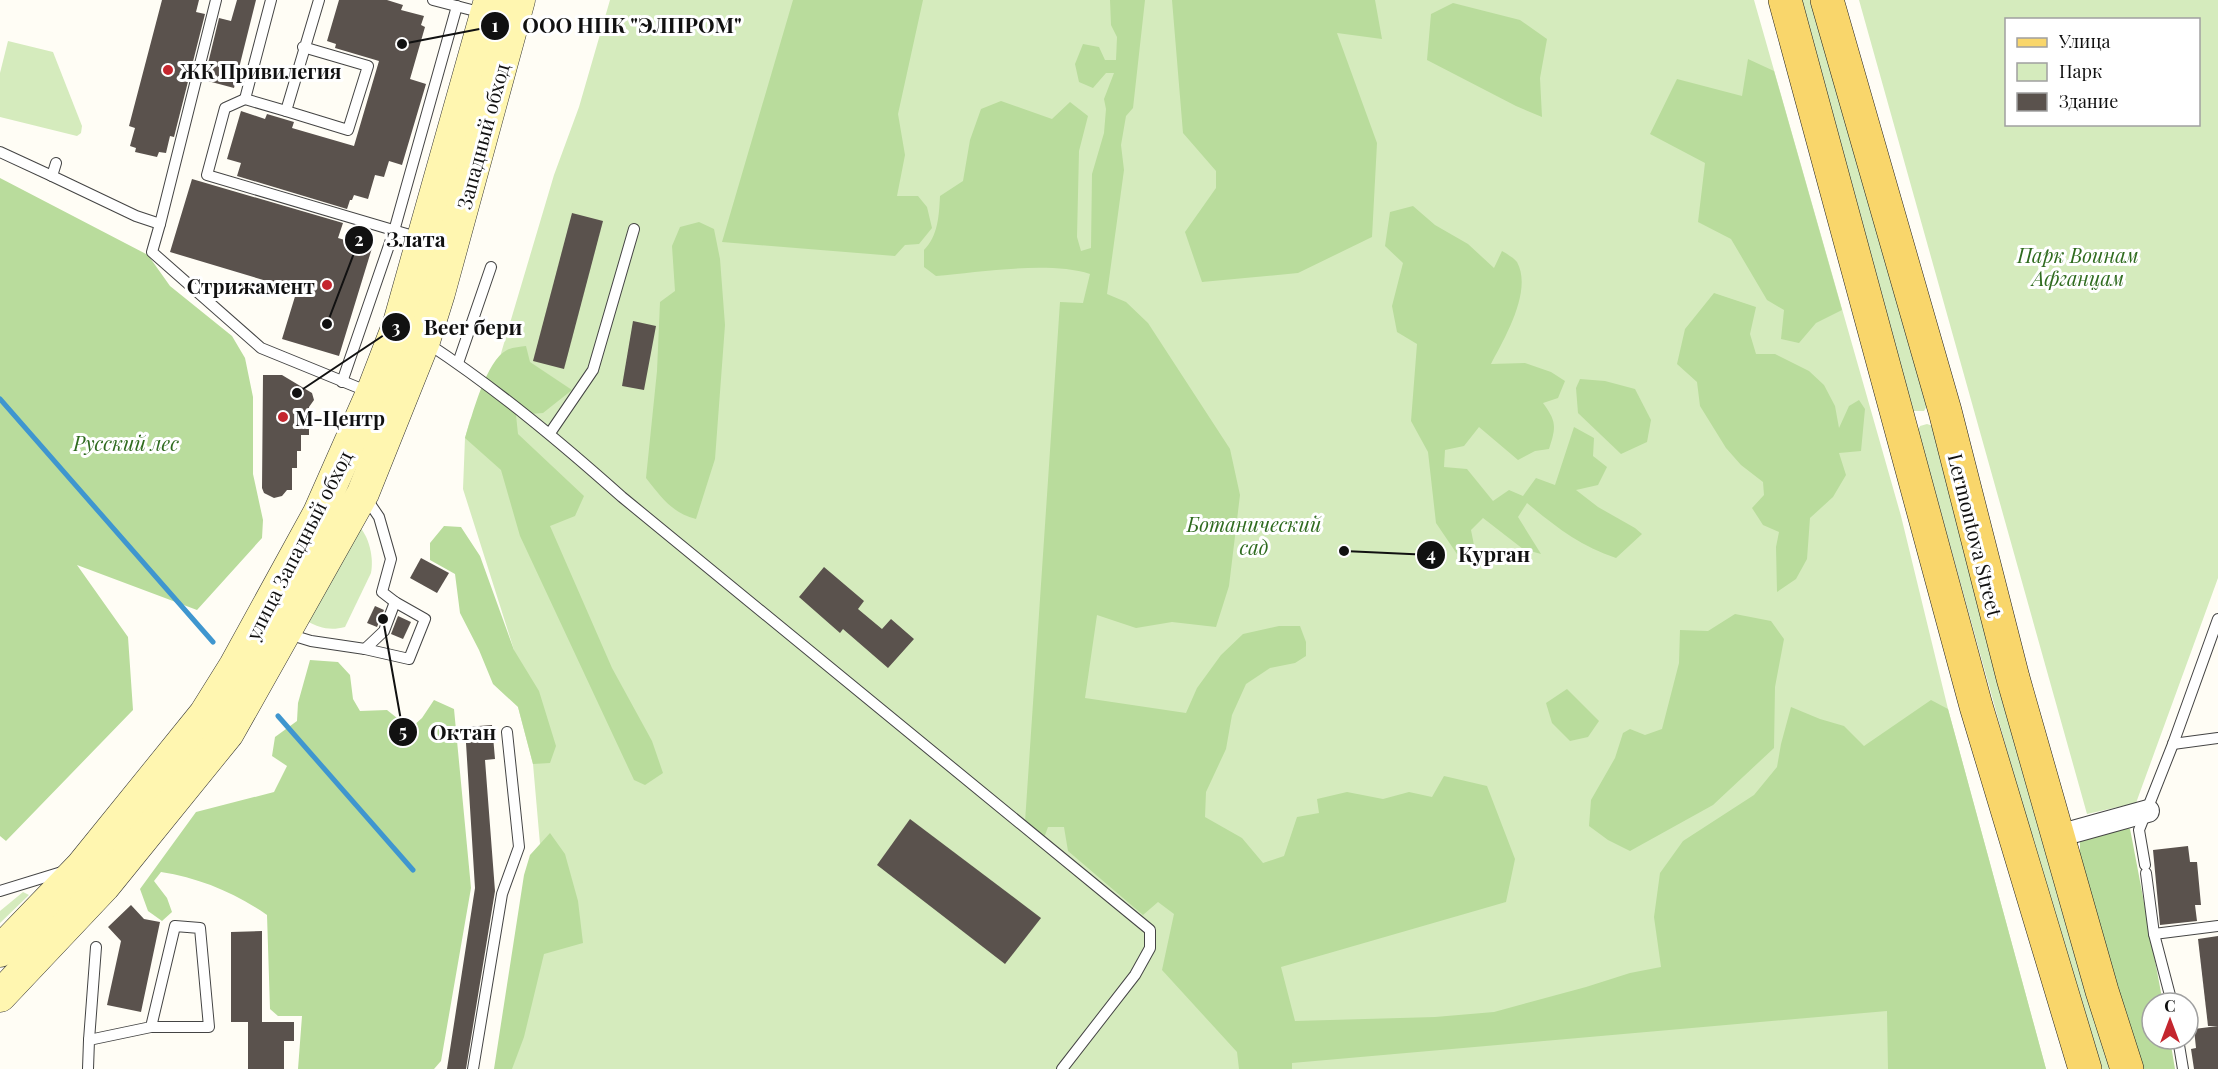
<svg xmlns="http://www.w3.org/2000/svg" width="2218" height="1069" font-family="'Playfair Display',serif">
<style>
.green{fill:#d5ebbd;fill-rule:evenodd}
.forest{fill:#b9dc9c}
.lines{fill:none;stroke-linecap:round;stroke-linejoin:round}
.stream{stroke:#3f96cf;stroke-width:5}
.building{fill:#5a524d}
.lane-casing{stroke:#444;stroke-width:12}
.street-casing{stroke:#444;stroke-width:24}
.secondary-casing{stroke:#333;stroke-width:33}
.primary-casing{stroke:#222;stroke-width:34}
.lane{stroke:#fff;stroke-width:10}
.street{stroke:#fff;stroke-width:22}
.secondary{stroke:#fff6b0;stroke-width:32}
.primary{stroke:#f9d66b;stroke-width:33}
.poi-dot{fill:#c4262e;stroke:#fff;stroke-width:2}
.labels{text-anchor:middle;dominant-baseline:central;stroke-width:6;stroke-linejoin:round;paint-order:stroke}
.poi-label{font-size:20px;font-weight:bold;fill:#111;stroke:#fff;text-anchor:start}
.street-label{font-size:20px;fill:#111;stroke:#fff}
.park-label{font-size:20px;font-style:italic;fill:#2f6b1f;stroke:#fff}
.leader{fill:none;stroke:#111;stroke-width:2}
.callout-dot{fill:#111;stroke:#fff;stroke-width:2}
.mark-label{font-size:18px;text-anchor:middle;font-weight:bold;fill:#fff}
.callout-label{font-size:21px;text-anchor:middle;font-weight:bold;fill:#111;stroke:#fff;stroke-width:6;stroke-linejoin:round;paint-order:stroke}
</style>
<rect width="100%" height="100%" fill="#fffdf5"/>
<g class="green">
<polygon points="610,0 1754,0 1901,516 1948,709 2046,1069 501,1069 527,935 540,844 533,764 518,707 514,650 463,489 465,438 470,420 491,387 554,175 579,107"/>
<polygon points="1799,0 1816,0 1927,406 1924,411 1913,411"/>
<path d="M 1859,0 L 2218,0 L 2218,578 L 2136,803 L 2087,814 ZM 2006,20 L 2198,20 L 2198,124 L 2006,124 Z"/>
<polygon points="8,41 53,52 82,126 81,133 77,136 0,117 0,73"/>
<polygon points="1927,424 1933,426 2115,1069 2098,1069 2076,999 1918,430 1920,426"/>
<path d="M 358,525 C 369,536 374,557 371,573 L 345,627 C 330,631 319,628 305,620 Z"/>
<polygon points="23,892 29,895 0,923 0,911"/>
</g>
<g class="forest">
<polygon points="793,0 923,0 898,114 905,155 897,196 918,196 927,207 932,228 919,244 905,245 895,256 722,242"/>
<path d="M 1110,0 L 1145,0 L 1133,108 L 1126,116 L 1121,145 L 1124,170 L 1107,294 L 1126,302 L 1148,323 L 1230,449 L 1240,495 L 1229,586 L 1216,627 L 1172,622 L 1136,628 L 1097,615 L 1085,698 L 1186,713 L 1197,688 L 1221,655 L 1243,634 L 1279,626 L 1300,626 L 1306,642 L 1306,656 L 1295,663 L 1270,668 L 1246,684 L 1232,715 L 1226,749 L 1206,792 L 1205,817 L 1242,838 L 1263,863 L 1284,856 L 1297,817 L 1319,813 L 1317,799 L 1347,792 L 1383,799 L 1409,792 L 1432,797 L 1444,776 L 1487,786 L 1515,859 L 1506,902 L 1281,967 L 1295,1021 L 1435,1017 L 1494,1012 L 1586,987 L 1630,973 L 1661,967 L 1654,917 L 1660,873 L 1683,841 L 1754,795 L 1777,767 L 1781,744 L 1791,707 L 1820,719 L 1844,726 L 1864,746 L 1931,700 L 1948,709 L 2046,1069 L 1888,1069 L 1887,1011 L 1292,1063 L 1292,1069 L 1239,1069 L 1237,1052 L 1162,970 L 1174,914 L 1158,902 L 1143,915 L 1068,851 L 1064,827 L 1048,827 L 1044,838 L 1025,822 L 1060,302 L 1083,303 L 1090,274 C 1049,261 980,272 936,276 L 924,267 L 924,250 C 938,236 939,216 940,196 L 963,181 L 970,140 L 981,109 L 1001,101 L 1052,119 L 1070,102 L 1088,116 L 1079,151 L 1077,237 L 1081,251 L 1091,248 L 1092,174 L 1104,133 L 1106,109 L 1104,99 L 1114,73 L 1106,73 L 1093,88 L 1079,82 L 1075,64 L 1083,44 L 1099,47 L 1105,60 L 1116,60 L 1117,37 L 1111,25 Z"/>
<polygon points="1172,0 1375,0 1382,39 1337,33 1377,143 1372,237 1298,273 1202,282 1185,232 1216,188 1216,171 1183,133"/>
<polygon points="1453,3 1520,20 1547,39 1540,78 1542,117 1516,106 1427,60 1431,14"/>
<polygon points="1748,59 1774,71 1842,310 1816,323 1799,343 1781,339 1784,310 1767,300 1731,239 1698,222 1705,163 1650,134 1677,79 1742,96"/>
<polygon points="0,178 148,255 170,286 232,336 245,358 253,397 253,474 263,520 262,538 197,610 77,565 128,637 133,710 6,841 0,836"/>
<path d="M 1413,206 L 1435,225 L 1468,244 L 1494,268 L 1502,251 C 1507,254 1514,258 1517,262 C 1533,291 1504,339 1491,364 L 1525,363 L 1551,372 L 1565,381 L 1558,398 L 1543,403 C 1557,422 1556,427 1549,449 L 1535,451 L 1518,460 L 1479,427 L 1464,446 L 1445,450 L 1444,467 L 1467,469 L 1493,501 L 1509,490 L 1523,496 L 1536,478 L 1555,485 L 1574,427 L 1594,438 L 1593,456 L 1607,467 L 1598,485 L 1576,490 L 1598,507 L 1635,528 L 1642,534 L 1616,558 C 1580,546 1556,527 1527,503 L 1518,517 L 1541,554 L 1523,549 L 1483,518 L 1471,530 L 1477,560 L 1457,554 L 1436,523 L 1428,452 L 1411,421 L 1417,344 L 1397,332 L 1392,306 L 1403,263 L 1385,246 L 1390,212 Z"/>
<path d="M 699,222 L 714,229 L 720,259 L 725,325 L 715,459 L 696,519 C 672,513 661,497 646,478 L 657,371 L 660,302 L 675,291 L 672,246 L 680,227 Z"/>
<polygon points="1714,293 1756,307 1750,334 1756,354 1775,354 1809,371 1824,385 1835,406 1839,428 1849,406 1859,400 1865,409 1861,451 1839,453 1846,475 1833,497 1810,518 1807,559 1796,579 1777,592 1776,547 1779,532 1763,525 1752,508 1764,495 1763,482 1741,465 1726,448 1700,406 1697,382 1677,364 1685,329"/>
<path d="M 526,346 L 530,362 L 572,390 L 543,413 L 516,415 L 518,434 L 584,496 L 575,516 L 550,526 L 612,668 L 652,741 L 663,773 L 645,785 L 634,780 L 520,536 L 501,470 L 465,438 C 472,416 486,360 507,350 C 513,347 520,347 526,346 Z"/>
<polygon points="1580,379 1605,381 1635,389 1651,420 1647,442 1621,454 1578,413 1576,388"/>
<polygon points="444,526 461,527 480,556 514,650 539,691 556,746 550,763 533,764 518,707 493,684 479,650 460,613 455,574 430,560 430,543"/>
<polygon points="1735,614 1771,621 1784,639 1775,687 1774,748 1713,805 1630,851 1608,840 1589,826 1591,800 1615,758 1623,733 1630,729 1645,735 1662,729 1679,663 1680,630 1708,631"/>
<path d="M 310,660 L 338,662 L 350,675 L 353,699 L 360,711 L 387,710 L 397,718 L 403,735 L 422,718 L 434,700 L 454,709 L 471,888 L 441,1061 L 434,1069 L 298,1069 L 302,1016 L 278,1016 L 270,1009 L 267,915 C 235,893 200,878 161,872 L 154,881 L 167,898 L 172,912 L 162,921 L 148,911 L 140,889 L 196,812 L 274,792 L 287,766 L 272,756 L 275,737 L 297,721 L 298,703 Z"/>
<polygon points="1567,689 1599,721 1588,737 1570,741 1552,723 1546,703"/>
<polygon points="2120,827 2130,829 2132,839 2163,1003 2152,1003 2152,1039 2170,1039 2175,1069 2141,1069 2080,857 2080,841 2088,835"/>
<polygon points="550,833 565,854 578,901 583,943 544,954 524,1037 512,1069 494,1069 524,875 530,855"/>
</g>
<g class="lines">
<g class="stream">
<polyline points="0,399 213,642"/>
<polyline points="278,716 413,870"/>
</g>
</g>
<g class="building">
<polygon points="162,0 199,0 196,12 205,14 174,137 170,136 166,153 159,152 157,157 135,152 136,148 130,146 135,128 129,126"/>
<polygon points="237,0 256,0 234,88 204,80 219,18 231,21"/>
<polygon points="339,0 387,0 403,5 401,10 424,16 421,25 425,27 410,79 426,84 402,165 389,161 384,177 375,175 368,199 354,195 352,200 350,200 347,209 237,176 241,163 227,159 241,111 265,119 267,114 294,122 292,128 354,146 379,61 335,48 336,44 327,41"/>
<polygon points="192,179 343,223 338,238 372,248 339,356 282,339 297,290 170,252"/>
<polygon points="572,213 603,221 564,369 533,361"/>
<polygon points="633,321 656,326 644,390 622,386"/>
<polygon points="263,375 282,375 312,393 314,400 309,407 309,435 301,435 301,451 297,451 297,468 292,468 292,490 287,490 282,496 274,498 264,493 262,488"/>
<polygon points="421,558 449,573 437,593 410,578"/>
<polygon points="824,567 864,601 858,609 882,629 891,619 914,639 888,668 843,629 840,633 799,597"/>
<polygon points="375,606 384,610 377,627 367,623"/>
<polygon points="398,616 411,622 403,639 391,634"/>
<polygon points="492,725 495,759 485,760 495,891 466,1069 447,1069 475,888 465,727"/>
<polygon points="910,819 1041,918 1005,964 877,865"/>
<polygon points="2188,846 2190,862 2197,862 2201,905 2195,905 2197,921 2160,925 2153,850"/>
<polygon points="131,905 144,919 160,922 141,1012 107,1005 121,941 108,927"/>
<polygon points="262,931 262,1022 294,1022 294,1041 284,1041 284,1069 248,1069 248,1022 231,1022 231,932"/>
<polygon points="2218,936 2218,1026 2208,1026 2198,939"/>
<polygon points="2218,1026 2218,1069 2194,1069 2191,1049 2196,1048 2194,1029"/>
</g>
<g class="lines">
<g class="lane-casing">
<g id="lane">
<polyline points="271,0 245,99 286,111"/>
<polyline points="433,0 483,13"/>
<polyline points="303,47 368,66 348,130 286,111 319,0"/>
<polyline points="245,99 225,108 207,175 420,238"/>
<polyline points="0,152 52,176"/>
<polyline points="56,163 52,176 136,216 160,224 152,252 261,348 369,392"/>
<polyline points="160,224 216,0"/>
<path d="M 427,343 C 497,389 559,441 622,497 L 1150,930 L 1150,948 L 1135,975 L 1062,1069"/>
<polyline points="458,363 491,267"/>
<polyline points="342,382 394,231 457,6"/>
<polyline points="550,433 593,370 634,229"/>
<polyline points="288,634 311,641 365,649 409,659 425,619 395,602 382,592 391,559 379,517 366,498"/>
<polyline points="365,649 384,631 395,602"/>
<polyline points="2173,744 2218,738"/>
<polyline points="2145,865 2139,830 2173,744 2218,619"/>
<polyline points="2146,873 2154,934 2172,1003"/>
<polyline points="0,891 65,871"/>
<polyline points="2154,934 2218,926"/>
<polyline points="2178,1039 2183,1069"/>
<polyline points="89,1040 96,947"/>
<polyline points="88,1069 89,1040 151,1027 209,1027 200,928 175,926 151,1027"/>
<polyline points="473,1069 502,894 519,847 507,732"/>
</g>
</g>
<g class="street-casing">
<polyline id="street" points="2058,836 2148,811"/>
</g>
<g class="secondary-casing">
<g id="secondary">
<polyline points="0,951 82,866 205,714 235,666 319,513 372,393 399,323 490,0"/>
<polyline points="0,996 104,886 228,733 363,493 424,341 439,293 519,0"/>
</g>
</g>
<g class="primary-casing">
<g id="primary">
<polyline points="1785,0 1976,706 2085,1069"/>
<polyline points="1827,0 1945,411 2013,678 2102,991 2127,1069"/>
</g>
</g>
<use href="#lane" class="lane"/>
<use href="#street" class="street"/>
<use href="#secondary" class="secondary"/>
<use href="#primary" class="primary"/>
</g>
<g class="poi-dot">
<circle cx="168" cy="70" r="6"/>
<circle cx="327" cy="285" r="6"/>
<circle cx="283" cy="417" r="6"/>
</g>
<g class="labels">
<g class="poi-label">
<text x="180" y="70">ЖК Привилегия</text>
<text x="315" y="285" text-anchor="end">Стрижамент</text>
<text x="295" y="417">М-Центр</text>
</g>
<g class="street-label">
<text transform="translate(482 136) rotate(-75)">Западный обход</text>
<text transform="translate(1976 535) rotate(76)">Lermontova Street</text>
<text transform="translate(298 545) rotate(-63)">улица Западный обход</text>
</g>
<g class="park-label">
<text x="2078" y="254">Парк Воинам<tspan x="2078" dy="23">Афганцам</tspan></text>
<text x="126" y="442">Русский лес</text>
<text x="1254" y="523">Ботанический<tspan x="1254" dy="23">сад</tspan></text>
</g>
</g>
<path class="leader" d="M402 44L495 26M327 324L359 240M297 393L396 327M1344 551L1431 555M383 619L403 732"/>
<g class="callout-dot">
<circle cx="402" cy="44" r="6"/>
<circle cx="327" cy="324" r="6"/>
<circle cx="297" cy="393" r="6"/>
<circle cx="1344" cy="551" r="6"/>
<circle cx="383" cy="619" r="6"/>
<circle cx="495" cy="26" r="15"/>
<circle cx="359" cy="240" r="15"/>
<circle cx="396" cy="327" r="15"/>
<circle cx="1431" cy="555" r="15"/>
<circle cx="403" cy="732" r="15"/>
</g>
<g class="mark-label">
<text x="495" y="32">1</text>
<text x="359" y="246">2</text>
<text x="396" y="334">3</text>
<text x="1431" y="561">4</text>
<text x="403" y="738">5</text>
</g>
<g class="callout-label">
<text x="632" y="33">ООО НПК "ЭЛПРОМ"</text>
<text x="416" y="247">Злата</text>
<text x="473" y="335">Beer бери</text>
<text x="1494" y="562">Курган</text>
<text x="463" y="740">Октан</text>
</g>
<rect x="2005" y="18" width="195" height="108" fill="#ffffff" stroke="#a0a0a0" stroke-width="1.5"/>
<rect x="2017" y="38" width="30" height="9" fill="#f9d66b" stroke="#a0a0a0" stroke-width="1.5"/>
<text x="2059" y="48" font-size="18" fill="#111111">Улица</text>
<rect x="2017" y="63" width="30" height="18" fill="#d5ebbd" stroke="#a0a0a0" stroke-width="1.5"/>
<text x="2059" y="78" font-size="18" fill="#111111">Парк</text>
<rect x="2017" y="93" width="30" height="18" fill="#5a524d" stroke="#a0a0a0" stroke-width="1.5"/>
<text x="2059" y="108" font-size="18" fill="#111111">Здание</text>
<g transform="translate(2170 1021)"><circle r="28" fill="#ffffff" stroke="#a0a0a0" stroke-width="1.5"/>
<path d="M0-4.5L10 22L0 15L-10 22Z" fill="#c4262e"/>
<text y="-9" font-size="16" font-weight="bold" text-anchor="middle" fill="#111111">С</text>
</g>
</svg>
